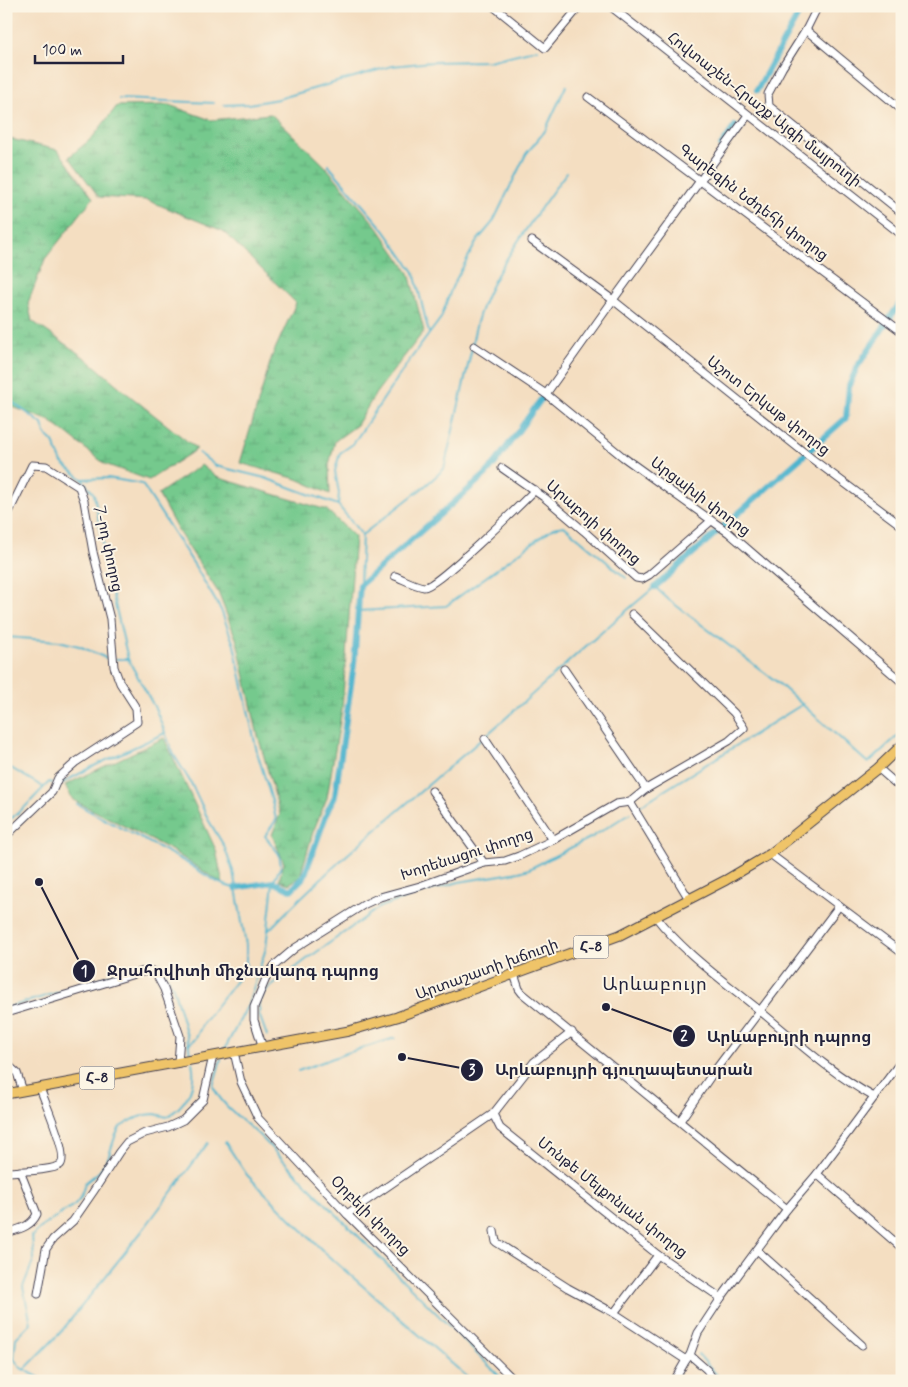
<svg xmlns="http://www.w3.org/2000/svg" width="908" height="1387" font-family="Mynerve,'Noto Sans Armenian',sans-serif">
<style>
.wetland{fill:url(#wetland-marsh);stroke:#4b7664}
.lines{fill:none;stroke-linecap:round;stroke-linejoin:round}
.stream{stroke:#4eb4cd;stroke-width:2}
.canal{stroke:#4eb4cd;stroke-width:6}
.minor-casing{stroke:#423e4f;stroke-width:9}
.major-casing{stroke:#423e4f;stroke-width:11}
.minor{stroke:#fff;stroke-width:7}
.major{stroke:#efc469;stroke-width:9}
.labels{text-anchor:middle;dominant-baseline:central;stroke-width:4;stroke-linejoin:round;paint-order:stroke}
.shield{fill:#fcf5e5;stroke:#63616e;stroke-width:1}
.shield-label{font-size:14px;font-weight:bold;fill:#22223b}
.street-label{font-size:15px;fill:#22223b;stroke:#fcf5e5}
.quarter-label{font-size:18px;letter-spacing:1px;fill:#22223b;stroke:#fcf5e5}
.leader{fill:none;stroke:#22223b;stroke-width:2}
.callout-dot{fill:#22223b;stroke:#fcf5e5;stroke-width:2}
.mark-label{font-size:15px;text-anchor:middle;font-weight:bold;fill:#fff}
.callout-label{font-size:16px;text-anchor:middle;font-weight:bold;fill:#22223b;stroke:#fcf5e5;stroke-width:4;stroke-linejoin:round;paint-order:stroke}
</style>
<defs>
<pattern id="wetland-marsh" width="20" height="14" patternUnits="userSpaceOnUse" patternTransform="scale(1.25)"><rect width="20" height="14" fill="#74c98d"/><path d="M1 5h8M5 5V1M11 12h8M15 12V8" fill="none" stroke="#64ac7b"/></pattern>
</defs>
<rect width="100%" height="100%" fill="#fcf5e5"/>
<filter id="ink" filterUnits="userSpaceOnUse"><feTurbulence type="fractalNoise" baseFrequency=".02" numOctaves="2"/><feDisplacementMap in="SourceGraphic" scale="10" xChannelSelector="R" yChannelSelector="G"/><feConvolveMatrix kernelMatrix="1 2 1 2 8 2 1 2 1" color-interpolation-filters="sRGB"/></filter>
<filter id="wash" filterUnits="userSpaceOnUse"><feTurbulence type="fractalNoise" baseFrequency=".0096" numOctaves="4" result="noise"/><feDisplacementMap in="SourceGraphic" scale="20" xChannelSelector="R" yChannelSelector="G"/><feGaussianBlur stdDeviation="1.12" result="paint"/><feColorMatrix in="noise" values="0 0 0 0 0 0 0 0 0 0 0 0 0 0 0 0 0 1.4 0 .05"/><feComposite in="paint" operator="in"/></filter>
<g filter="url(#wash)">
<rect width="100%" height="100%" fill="#f4dec1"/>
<g class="wetland">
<polygon points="169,105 211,120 271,114 325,166 378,228 409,273 424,331 376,393 357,425 335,441 329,465 330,494 297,479 240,463 272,356 296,303 223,231 147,200 99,197 69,157 92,138 117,106"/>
<polygon points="6,138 58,150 93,198 45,259 28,303 32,321 88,360 129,395 197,449 149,480 105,464 50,421 10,406 6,408"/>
<polygon points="201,465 216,477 327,510 355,537 342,709 327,798 313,832 300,877 289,884 279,880 284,863 272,835 280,814 257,732 237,641 218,592 178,531 158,494"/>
<polygon points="164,738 216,850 223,884 171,850 73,800 65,785"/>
</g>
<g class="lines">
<g class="stream">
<polyline points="119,99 214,103"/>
<polyline points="223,105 249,104 278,99 392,66 432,62 489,61 538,49"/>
<polyline points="328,165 384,230 414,272 429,333"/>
<polyline points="7,392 11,401 42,424 45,434 53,442 62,463 82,479 94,494 110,583 128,659 156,710 174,755 191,783 209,821 224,846 233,871 246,945 246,964 243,972 203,1023 196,1038 189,1044"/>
<polyline points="199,453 216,466 265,478 338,505"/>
<polyline points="82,479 108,478 142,484 195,566 221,610 234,645 257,752 272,801 276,820 265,836 279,854 281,866 273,882 266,948 248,1005 223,1052"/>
<polyline points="362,535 338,505 339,493 335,471 340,453 353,444 409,361 441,318 452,287 477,241 493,222 526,154 545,131 566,86"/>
<path d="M 360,585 L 362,535 L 425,486 L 444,469 L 472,348 C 477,299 508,255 536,215 C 546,201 556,186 567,172"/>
<polyline points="358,611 446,606 553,528 564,526 626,578"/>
<polyline points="6,637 59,641 79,646 106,658"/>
<polyline points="116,659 128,659"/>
<polyline points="6,765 43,787"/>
<polyline points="57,784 60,784 96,765 165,733"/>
<path d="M 77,804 C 111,824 146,840 180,859 C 199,869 214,884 235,888"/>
<polyline points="641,805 803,704"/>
<polyline points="6,813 12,818"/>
<polyline points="6,823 26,806 49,782 52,783"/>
<path d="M 268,931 C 332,863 406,805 476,744 C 537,692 593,637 655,587 L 669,600 L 777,682 L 868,763 L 902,732"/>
<polyline points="160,963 173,987 187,1036 191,1058"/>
<polyline points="6,1008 89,983 119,971 149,965"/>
<polyline points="267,1036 259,1014 260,1002 264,992 307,959 380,907 418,894 459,882 519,872 529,869 592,837 630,813"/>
<path d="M 221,1059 L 213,1086 C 223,1109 248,1123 265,1141 C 342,1223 425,1300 504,1381"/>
<polyline points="298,1071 347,1053 395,1038"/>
<polyline points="225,1142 247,1175 326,1254 472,1381"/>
<polyline points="698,1354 722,1381"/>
<polyline points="24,1370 60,1333 143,1230 208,1143"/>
<path d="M 46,1381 L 21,1368 L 14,1359 L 16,1338 L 31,1323 L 23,1287 L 34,1259 L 32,1236 L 44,1225 L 74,1205 L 81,1197 L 85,1183 L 100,1171 L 108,1158 L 115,1137 L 120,1127 L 134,1119 L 145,1115 L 155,1114 L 167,1117 C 187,1104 197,1086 192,1062"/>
</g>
<g class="canal">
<polyline points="757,90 803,6"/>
<polyline points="721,146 735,126"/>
<polyline points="655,587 846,418 849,386 857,367 902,300"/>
<polyline points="235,888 273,882 291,890 304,877 328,810 335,796 354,664 360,585 486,474 496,462 542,398"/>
</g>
</g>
</g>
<g filter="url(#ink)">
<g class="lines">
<g class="minor-casing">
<g id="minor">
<polyline points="493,6 545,48 580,6"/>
<polyline points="610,6 902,235"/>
<polyline points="818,6 806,30 782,68 768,94 769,106 902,213"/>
<polyline points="806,30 902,110"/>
<polyline points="588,97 902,332"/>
<polyline points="532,241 613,300 811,458 902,526"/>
<polyline points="474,346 546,394 623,457 729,533 902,682"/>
<polyline points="546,394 613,300 748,115"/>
<polyline points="502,468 545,498 584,531 636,578 642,579 649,575 711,521"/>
<polyline points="6,518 32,465 46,466 79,487 84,501 93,552 110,619 114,667 120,683 136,708 137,722 76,762 58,778 52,792 6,836"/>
<path d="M 395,576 C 403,579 415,586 424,587 C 436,588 521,504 535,490"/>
<polyline points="564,669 646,789"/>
<polyline points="485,739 553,840"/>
<polyline points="878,768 902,789"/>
<polyline points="432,791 484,863"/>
<polyline points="630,802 689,899"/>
<polyline points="770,854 902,953"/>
<path d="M 655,916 C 682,951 720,978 753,1005 C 792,1037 830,1073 874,1097"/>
<polyline points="514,974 519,989 522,993 787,1209"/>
<polyline points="6,1013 141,972 152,971 156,974 164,989 180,1036 178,1063"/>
<polyline points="263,1048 254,1020 254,1007 267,976 275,965 295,948 365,904 380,897 420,886 484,863 505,861 519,856 553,840 616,804 630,802 646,789 729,741 744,728 734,713 632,614"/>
<polyline points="234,1052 241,1082 258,1118 347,1214 515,1381"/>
<polyline points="6,1063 17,1073 23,1091"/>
<polyline points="493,1114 500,1128 658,1255 721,1298"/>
<polyline points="680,1121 713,1073 839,906"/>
<path d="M 6,1172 C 17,1171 52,1171 60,1165 C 70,1157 44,1100 40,1088"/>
<polyline points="817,1174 902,1248"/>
<polyline points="347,1214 493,1114 534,1062 572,1032"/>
<polyline points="494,1231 496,1242 568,1288 614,1313 686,1360 690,1355 698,1333 721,1298 787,1209 817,1174 902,1060"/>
<path d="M 6,1233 C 19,1229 31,1227 37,1214 L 20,1171"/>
<polyline points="757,1250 862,1345"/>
<polyline points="38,1294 46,1249 53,1239 73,1221 93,1192 119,1152 127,1142 145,1133 168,1127 183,1120 203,1100 213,1056"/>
<polyline points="614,1313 658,1255"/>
<polyline points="690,1355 707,1370 714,1381"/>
<polyline points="674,1381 686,1360"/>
</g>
</g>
<g class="major-casing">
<polyline id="major" points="6,1094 349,1031 397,1017 620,935 726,880 770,854 878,768 902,745"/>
</g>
<use href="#minor" class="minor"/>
<use href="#major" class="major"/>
</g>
</g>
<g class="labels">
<g class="shield">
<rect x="573.5" y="935.5" width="35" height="23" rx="4"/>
<rect x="79.5" y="1066.5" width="35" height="23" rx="4"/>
</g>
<g class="shield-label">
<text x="591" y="947">Հ-8</text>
<text x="97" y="1078">Հ-8</text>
</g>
<g class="street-label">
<text transform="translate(764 110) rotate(38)">Հովտաշեն-Հրաշք Այգի մայրուղի</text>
<text transform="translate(753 203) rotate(37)">Գարեգին Նժդեհի փողոց</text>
<text transform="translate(768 406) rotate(38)">Աշոտ Երկաթ փողոց</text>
<text transform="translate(700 497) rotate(37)">Արցախի փողոց</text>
<text transform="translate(593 523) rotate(41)">Արաբոյի փողոց</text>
<text transform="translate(108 549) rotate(78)">7-րդ փողոց</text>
<text transform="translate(467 855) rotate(-18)">Խորենացու փողոց</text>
<text transform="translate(487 970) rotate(-20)">Արտաշատի խճուղի</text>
<text transform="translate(612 1198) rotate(38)">Մոնթե Մելքոնյան փողոց</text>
<text transform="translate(370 1216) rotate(45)">Օրբելի փողոց</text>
</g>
<g class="quarter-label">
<text x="655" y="985">Արևաբույր</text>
</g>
</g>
<path class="leader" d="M39 882L84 971M606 1007L684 1036M402 1057L472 1070"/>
<g class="callout-dot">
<circle cx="39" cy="882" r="5"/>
<circle cx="606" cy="1007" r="5"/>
<circle cx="402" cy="1057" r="5"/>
<circle cx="84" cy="971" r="12"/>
<circle cx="684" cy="1036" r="12"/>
<circle cx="472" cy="1070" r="12"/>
</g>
<g class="mark-label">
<text x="84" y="976">1</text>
<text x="684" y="1041">2</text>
<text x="472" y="1075">3</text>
</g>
<g class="callout-label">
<text x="243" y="976">Ջրահովիտի միջնակարգ դպրոց</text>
<text x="789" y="1042">Արևաբույրի դպրոց</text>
<text x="624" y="1075">Արևաբույրի գյուղապետարան</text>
</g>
<rect width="908" height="1387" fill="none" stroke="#fcf5e5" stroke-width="25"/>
<path d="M35 55v8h88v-8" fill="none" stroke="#22223b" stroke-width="2.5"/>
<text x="42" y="55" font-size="15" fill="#22223b" stroke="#fcf5e5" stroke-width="4" paint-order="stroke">100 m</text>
</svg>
